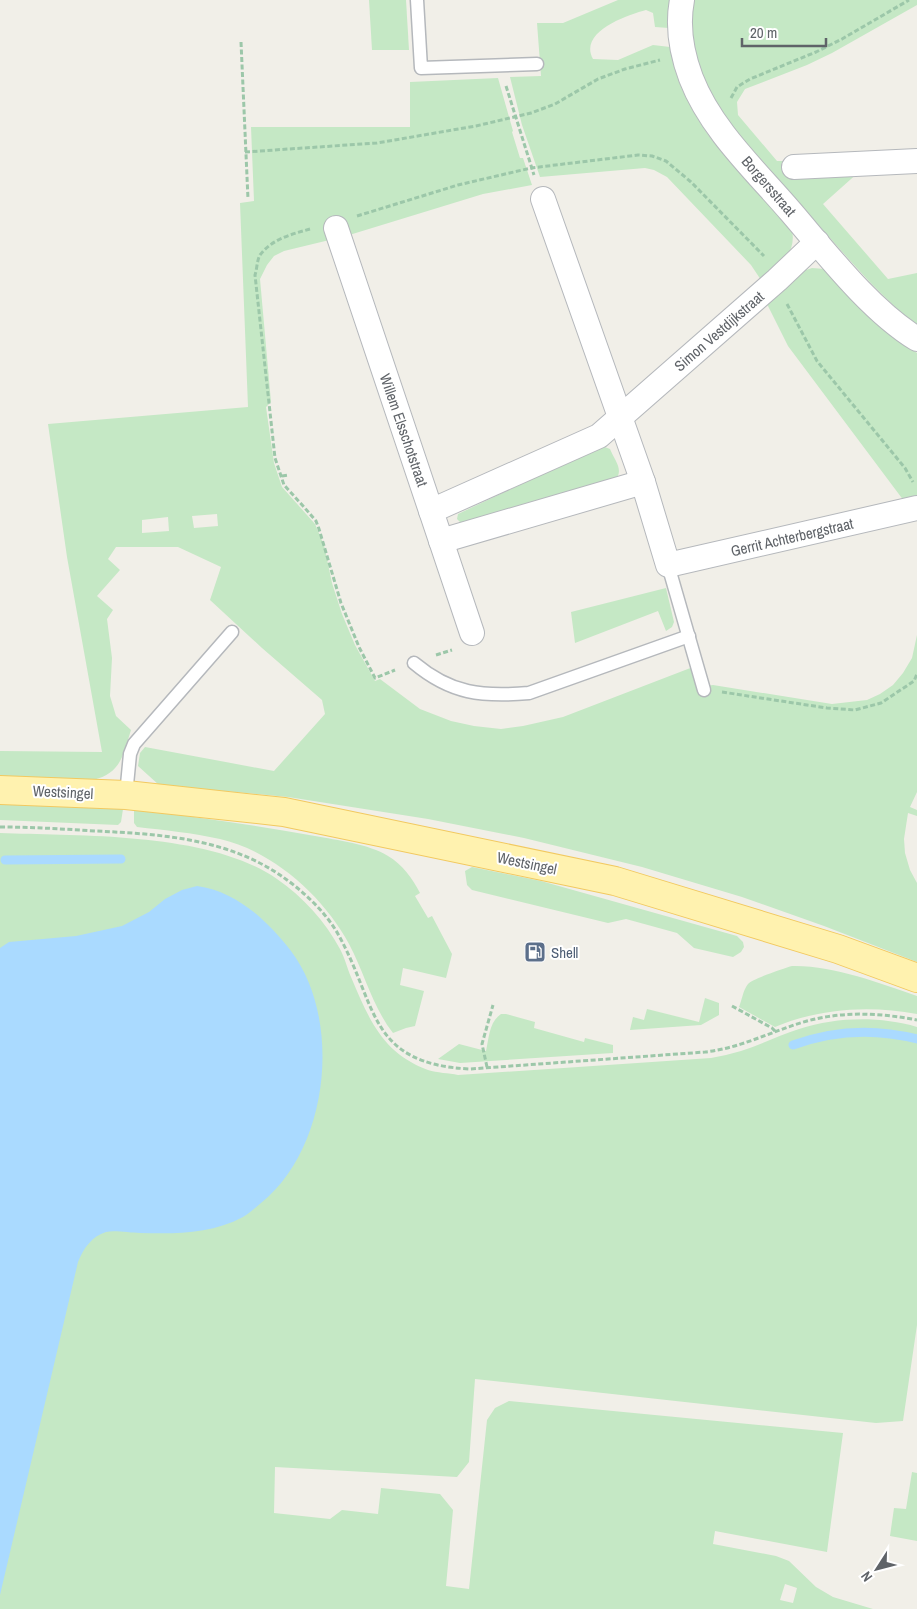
<svg xmlns="http://www.w3.org/2000/svg" width="917" height="1609" font-family="'Archivo Narrow',sans-serif">
<style>
.green{fill:#c5e8c5;fill-rule:evenodd}
.water{fill:#aadaff}
.lines{fill:none;stroke-linecap:round;stroke-linejoin:round}
.stream{stroke:#aadaff;stroke-width:9}
.service-casing{stroke:#b5b8bc;stroke-width:15}
.minor-casing{stroke:#b5b8bc;stroke-width:26}
.primary-casing{stroke:#f2c960;stroke-width:30}
.path{stroke:#9cc7a9;stroke-width:3;stroke-dasharray:5 2.5;stroke-linecap:butt}
.service{stroke:#fff;stroke-width:12}
.minor{stroke:#fff;stroke-width:24}
.primary{stroke:#fff2af;stroke-width:28}
.labels{text-anchor:middle;dominant-baseline:central;stroke-width:4;stroke-linejoin:round;paint-order:stroke}
.street-label{font-size:15px;fill:#5f6368;stroke:#fff}
.service-label{font-size:15px;fill:#4e5e75;stroke:#fff;text-anchor:start}
</style>
<rect width="100%" height="100%" fill="#f1efe8"/>
<g class="green">
<polygon points="369,0 406,0 409,50 372,50"/>
<path d="M 618,0 L 671,0 L 668,11 L 669,28 L 655,27 L 653,13 L 646,10 C 627,15 578,32 593,59 L 618,60 L 653,45 L 670,47 C 675,82 692,112 712,140 L 792,230 C 797,255 778,266 761,280 L 751,265 L 667,177 L 654,170 L 645,168 L 540,177 L 522,125 L 510,77 L 541,76 L 537,23 L 563,23 Z"/>
<path d="M 692,0 L 917,0 L 917,5 L 832,53 L 807,65 L 745,89 L 737,102 L 738,115 L 777,161 L 785,161 L 787,176 L 858,169 L 860,171 L 823,204 L 888,279 L 917,273 L 917,326 C 876,293 842,251 807,212 C 766,167 722,124 698,67 C 690,48 691,20 692,0 Z"/>
<path d="M 498,78 L 513,131 L 512,132 L 520,158 L 523,158 L 532,185 L 483,194 L 346,236 L 284,251 L 274,256 L 267,265 L 260,279 L 271,402 L 266,407 L 274,463 L 282,487 L 315,524 L 324,545 L 332,583 L 342,614 L 355,645 L 375,681 L 380,679 L 420,709 L 451,721 L 474,726 L 501,729 L 523,726 L 563,717 L 693,667 L 699,687 L 713,685 L 832,704 L 867,700 L 880,694 L 893,685 L 903,673 L 912,658 L 917,635 L 917,792 L 910,807 L 917,810 L 917,816 L 908,813 L 904,839 L 905,853 L 910,870 L 917,883 L 917,962 L 824,926 L 742,897 L 642,867 L 524,838 L 428,819 L 288,797 L 159,785 L 138,766 L 140,753 L 145,747 L 274,771 L 325,714 L 322,700 L 262,648 L 210,600 L 221,567 L 178,547 L 116,547 L 108,559 L 120,570 L 97,596 L 113,610 L 107,619 L 112,658 L 110,696 L 116,716 L 131,730 C 123,754 122,773 93,780 L 0,776 L 0,751 L 102,752 L 67,557 L 48,424 L 248,407 L 240,203 L 254,201 L 251,127 L 410,127 L 410,82 ZM 217,514 L 218,526 L 194,528 L 192,516 ZM 168,517 L 169,531 L 142,533 L 142,520 Z"/>
<polygon points="812,268 825,269 884,330 917,353 917,503 907,505 788,346 767,304 800,272"/>
<path d="M 602,446 L 610,449 C 615,461 625,471 614,481 L 462,524 L 457,519 L 458,514 Z"/>
<polygon points="666,588 674,622 672,627 666,631 658,611 575,643 571,612"/>
<polygon points="0,802 123,809 121,822 118,825 0,820"/>
<path d="M 134,809 C 195,817 255,825 315,836 C 337,840 369,844 388,856 C 402,864 413,879 420,893 L 415,896 L 428,918 L 432,916 L 452,954 L 446,978 L 403,968 L 400,985 L 424,991 L 415,1026 L 406,1028 L 393,1033 C 372,1006 365,974 349,944 C 324,897 273,851 220,839 C 193,833 164,830 137,827 L 134,823 Z"/>
<path d="M 0,833 C 81,836 210,832 277,879 C 303,897 325,921 340,949 C 345,958 347,968 351,977 C 369,1019 382,1053 428,1070 C 437,1073 449,1073 458,1075 L 711,1058 C 721,1056 731,1054 741,1051 C 761,1045 779,1035 799,1029 C 837,1017 879,1016 917,1027 L 917,1325 L 903,1421 L 876,1423 L 475,1379 L 469,1462 L 457,1477 L 275,1467 L 274,1513 L 330,1519 L 342,1510 L 378,1514 L 381,1488 L 440,1494 L 453,1510 L 446,1586 L 469,1589 L 487,1420 L 495,1408 L 509,1401 L 843,1433 L 827,1552 L 715,1531 L 713,1544 L 776,1556 L 789,1561 L 816,1587 L 833,1597 L 873,1609 L 0,1609 ZM 785,1584 L 797,1588 L 793,1603 L 780,1600 Z"/>
<polygon points="472,867 541,881 737,936 743,942 744,947 741,952 733,957 694,948 677,933 626,919 608,923 472,890 467,885 465,871"/>
<path d="M 792,966 C 833,965 879,983 917,996 L 917,1014 C 870,1005 820,1008 775,1027 L 739,1007 C 742,1000 743,990 748,984 C 752,979 785,968 792,966 Z"/>
<polygon points="705,998 719,1003 719,1015 701,1025 630,1030 633,1017 644,1020 647,1009 699,1022"/>
<path d="M 501,1014 L 506,1014 L 535,1022 L 534,1028 L 584,1042 L 585,1038 L 613,1045 L 613,1053 L 460,1063 L 438,1059 L 459,1044 L 486,1051 C 489,1038 489,1022 501,1014 Z"/>
<polygon points="912,1472 917,1473 917,1541 890,1536 894,1508 906,1509"/>
</g>
<path class="water" d="M 197,886 C 236,891 268,921 291,951 C 343,1020 329,1149 261,1203 C 255,1208 250,1213 243,1217 C 211,1234 176,1234 140,1233 C 130,1233 115,1230 106,1232 C 92,1236 83,1249 78,1262 L 0,1595 L 0,948 L 9,942 L 76,936 L 122,926 L 149,912 L 165,899 L 182,890 Z"/>
<g class="lines">
<g class="stream">
<polyline points="5,860 121,859"/>
<path d="M 793,1045 C 834,1030 874,1028 917,1039"/>
</g>
<g class="service-casing">
<g id="service">
<polyline points="417,0 421,68 537,64"/>
<polyline points="668,565 704,690"/>
<path d="M 414,663 C 451,694 482,697 529,693 L 689,636"/>
<polyline points="126,795 130,754 134,744 232,632"/>
</g>
</g>
<g class="minor-casing">
<g id="minor">
<path d="M 682,0 C 677,26 682,54 691,78 C 711,130 756,171 791,212 C 827,254 871,311 917,339"/>
<polyline points="794,167 917,161"/>
<polyline points="543,199 643,482 668,565 917,508"/>
<polyline points="336,228 472,633"/>
<polyline points="431,511 599,436 777,280 817,242"/>
<polyline points="441,541 643,482"/>
</g>
</g>
<g class="primary-casing">
<polyline id="primary" points="0,790 126,795 284,812 615,881 838,949 917,978"/>
</g>
<g class="path">
<polyline points="241,42 248,199"/>
<polyline points="506,86 534,175"/>
<polyline points="731,98 737,87 750,79 816,52 842,39 909,0"/>
<polyline points="245,152 377,143 476,126 531,113 555,104 598,79 625,69 660,60"/>
<polyline points="357,216 458,185 531,168 638,155 652,156 666,161 691,182 764,256"/>
<path d="M 310,229 C 292,234 272,239 260,255 C 257,260 257,269 255,275 L 275,458 L 284,485 L 304,507 L 316,521 L 319,529 L 341,603 L 359,647 L 375,678 L 395,670"/>
<polyline points="787,304 817,361 905,468 913,482"/>
<polyline points="282,476 289,475"/>
<polyline points="436,655 452,650"/>
<polyline points="722,692 827,708 855,710 881,703 914,681 917,674"/>
<path d="M 0,827 C 32,827 63,829 95,831 C 159,834 225,838 280,875 C 302,890 325,911 338,934 C 378,1005 367,1064 470,1069 L 705,1052 C 741,1048 772,1031 807,1021 C 844,1011 880,1013 917,1020"/>
<polyline points="732,1006 772,1028 776,1032"/>
<polyline points="487,1067 482,1044 493,1005"/>
</g>
<use href="#service" class="service"/>
<use href="#minor" class="minor"/>
<use href="#primary" class="primary"/>
</g>
<defs>
<g id="fuel-square" transform="scale(1.125)"><rect x="-9" y="-9" width="18" height="18" rx="4" fill="#5c6f8a" stroke="#fff"/><path d="M-5.5-6h7V0h2V4h1.3V-2.5L3-4.5l.8-.8L6-3V5H2.5V1h-1V6h-7ZM-4.2-4.7v3.2H.2V-4.7Z" fill="#fff"/></g>
</defs>
<g fill-rule="evenodd">
<use href="#fuel-square" x="535" y="952"/>
</g>
<g class="labels">
<g class="street-label">
<text transform="translate(769 186) rotate(49)">Borgersstraat</text>
<text transform="translate(719 331) rotate(-41)">Simon Vestdijkstraat</text>
<text transform="translate(404 430) rotate(71)">Willem Elsschotstraat</text>
<text transform="translate(792 537) rotate(-13)">Gerrit Achterbergstraat</text>
<text transform="translate(63 792) rotate(3)">Westsingel</text>
<text transform="translate(527 863) rotate(12)">Westsingel</text>
</g>
<g class="service-label">
<text x="551" y="952">Shell</text>
</g>
</g>
<g transform="translate(877 1569) rotate(234)" stroke="#ffffff" stroke-width="4" paint-order="stroke">
<path d="M0-4L9 19L0 12L-9 19Z" fill="#5f6368"/>
<text y="-8" font-size="14" font-weight="bold" text-anchor="middle" fill="#5f6368">N</text>
</g>
<path d="M742 38v8h84v-8" fill="none" stroke="#5f6368" stroke-width="2.5"/>
<text x="750" y="38" font-size="15" fill="#5f6368" stroke="#ffffff" stroke-width="4" paint-order="stroke">20 m</text>
</svg>
